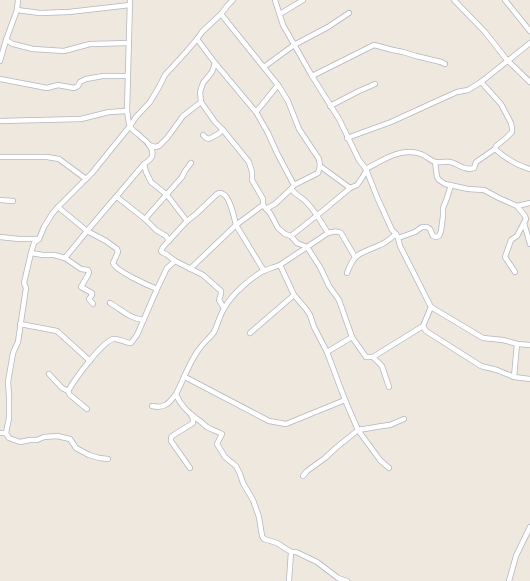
<svg xmlns="http://www.w3.org/2000/svg" width="530" height="581" font-family="Raleway,sans-serif">
<style>
.lines{fill:none;stroke-linecap:round;stroke-linejoin:round}
.minor-casing{stroke:#b3b6c1;stroke-width:6}
.minor{stroke:#fff;stroke-width:4.5}
</style>
<rect width="100%" height="100%" fill="#efe8df"/>
<g class="lines">
<g class="minor-casing">
<g id="minor">
<polyline points="275,0 283,25 312,76 339,119 359,160 366,169 377,197 392,230 396,234"/>
<polyline points="454,0 485,32 507,60 530,82"/>
<polyline points="505,0 530,31"/>
<polyline points="17,10 18,0"/>
<polyline points="221,14 278,85 288,101 299,129 319,159 320,166 318,173 294,185"/>
<polyline points="280,14 303,0"/>
<path d="M 197,39 L 215,63 L 256,112 L 268,133 L 277,153 L 294,185 L 291,189 C 295,194 299,196 303,199 C 313,207 321,222 328,233"/>
<polyline points="6,40 13,44 33,49 64,51 90,44 129,43"/>
<polyline points="0,61 6,40 17,10 40,13 69,12 130,5"/>
<polyline points="215,63 212,72 203,83 200,92 201,102 215,122 223,130 249,162 252,172 252,180 263,199 263,205 270,213 278,228 285,234 291,236"/>
<polyline points="264,67 294,45 328,27 349,13"/>
<polyline points="312,76 374,45 393,50 403,52 416,56 441,62 445,64"/>
<polyline points="0,79 47,88 58,85 74,88 78,86 80,82 86,79 103,76 128,76"/>
<polyline points="481,82 501,104 511,123 512,128 512,132 505,139 496,146 495,149"/>
<polyline points="330,106 359,91 375,84"/>
<polyline points="256,112 278,85"/>
<polyline points="0,121 81,119 109,112 127,111"/>
<polyline points="203,135 206,138 209,139 218,134 223,130"/>
<polyline points="347,138 391,122 437,101 457,92 468,90 481,82 530,43"/>
<polyline points="149,145 155,147 159,146 167,138 183,116 201,102"/>
<polyline points="0,157 47,157 59,159 86,179"/>
<polyline points="435,162 437,177 439,180 445,184 468,189 484,190 499,198 517,206 530,203"/>
<path d="M 144,164 L 146,172 L 151,182 L 167,195 L 187,221 L 196,214 L 217,194 C 219,193 221,192 223,194 C 230,197 234,217 236,225 L 190,269"/>
<polyline points="320,166 350,188"/>
<path d="M 366,169 C 383,160 401,147 421,154 C 426,156 430,160 435,162 C 440,163 445,161 450,162 C 459,164 464,171 474,168 L 476,162 L 495,149 C 505,158 516,165 530,169"/>
<polyline points="366,171 362,178 357,185 350,188 343,194 325,209 291,236 297,243 307,247 320,267 329,286 339,300 352,337 366,357 373,357"/>
<polyline points="117,197 145,219"/>
<polyline points="0,200 13,201"/>
<polyline points="263,205 236,225 264,271"/>
<path d="M 58,207 L 52,214 L 44,227 L 39,239 L 34,243 L 31,253 L 43,255 L 54,255 L 65,258 L 87,231 L 144,164 C 147,162 150,160 151,158 C 156,151 147,141 141,137 C 138,133 132,131 130,126 C 128,122 128,116 127,111 L 130,0"/>
<polyline points="266,209 275,204 291,189"/>
<polyline points="187,221 163,247 161,251 163,253 166,254 175,261 203,275 221,291 221,294 219,300 224,308"/>
<polyline points="524,223 530,244"/>
<polyline points="0,237 19,239 39,239"/>
<polyline points="398,238 415,232 422,227 427,227 430,229 433,236 436,237 439,236 441,231 443,216 443,208 447,198 451,185"/>
<polyline points="169,241 166,236 156,230 145,219 182,177 185,171 191,163"/>
<polyline points="31,253 24,283 26,288 18,342 13,353 8,382 9,396 9,418 6,433 9,438 20,442 30,440 37,440 44,437 57,436 70,439 76,448 89,455 99,458 108,459"/>
<polyline points="65,258 81,269 88,270 89,272 88,275 81,287 92,293 92,295 89,299 93,304"/>
<path d="M 175,261 L 167,268 L 157,289 C 147,285 116,271 113,263 L 118,252 L 117,249 L 106,241 L 87,231 L 58,207 L 92,173 L 130,126 L 136,117 L 150,102 L 159,87 L 165,75 L 186,52 L 197,39 L 202,32 L 221,14 L 228,5 L 233,0"/>
<path d="M 280,265 C 275,267 268,269 263,271 C 250,279 233,293 225,307 C 220,314 218,324 214,332 C 210,338 204,342 200,348 C 190,360 183,381 176,394 C 180,405 188,412 197,419 C 201,421 203,424 207,427 C 212,430 217,431 222,434 L 217,444 L 225,457 L 236,466 L 240,474 L 243,483 L 253,500 L 259,517 L 262,536 L 264,539 L 277,543 L 291,552 L 289,581"/>
<polyline points="515,272 505,257 511,240 517,236 526,219 525,216 517,206"/>
<path d="M 347,273 C 355,251 361,254 380,245 C 386,243 391,238 396,234 L 398,238 L 400,246 L 431,307 L 423,326 L 426,331 L 481,366 L 497,370 L 514,377 L 530,379"/>
<path d="M 294,295 L 280,265 L 328,233 C 333,232 336,230 341,233 L 355,257"/>
<path d="M 110,303 C 122,310 129,318 143,320"/>
<polyline points="431,307 483,338 503,340 517,344 514,377"/>
<polyline points="20,324 57,331 90,361"/>
<polyline points="250,333 294,295 306,309 310,315 314,327 327,352 345,400 358,430 337,447 325,458 307,471 303,476"/>
<polyline points="517,344 530,345"/>
<polyline points="327,352 352,337"/>
<polyline points="49,374 62,388 68,391"/>
<polyline points="185,377 269,421 286,424 345,400"/>
<polyline points="389,387 382,366 373,357 423,326"/>
<path d="M 152,406 C 165,409 169,403 176,394"/>
<path d="M 87,409 L 70,395 L 68,391 C 75,379 101,343 113,339 C 119,338 125,343 131,343 L 137,335 L 157,289"/>
<polyline points="0,433 6,433"/>
<polyline points="190,468 171,441 171,438 172,436 193,423 193,418 191,415"/>
<polyline points="389,468 380,460 358,430 382,426 390,425 404,419"/>
<polyline points="291,552 296,552 317,562 338,578 347,581"/>
<polyline points="509,581 516,556 530,527"/>
</g>
</g>
<use href="#minor" class="minor"/>
</g>
</svg>
